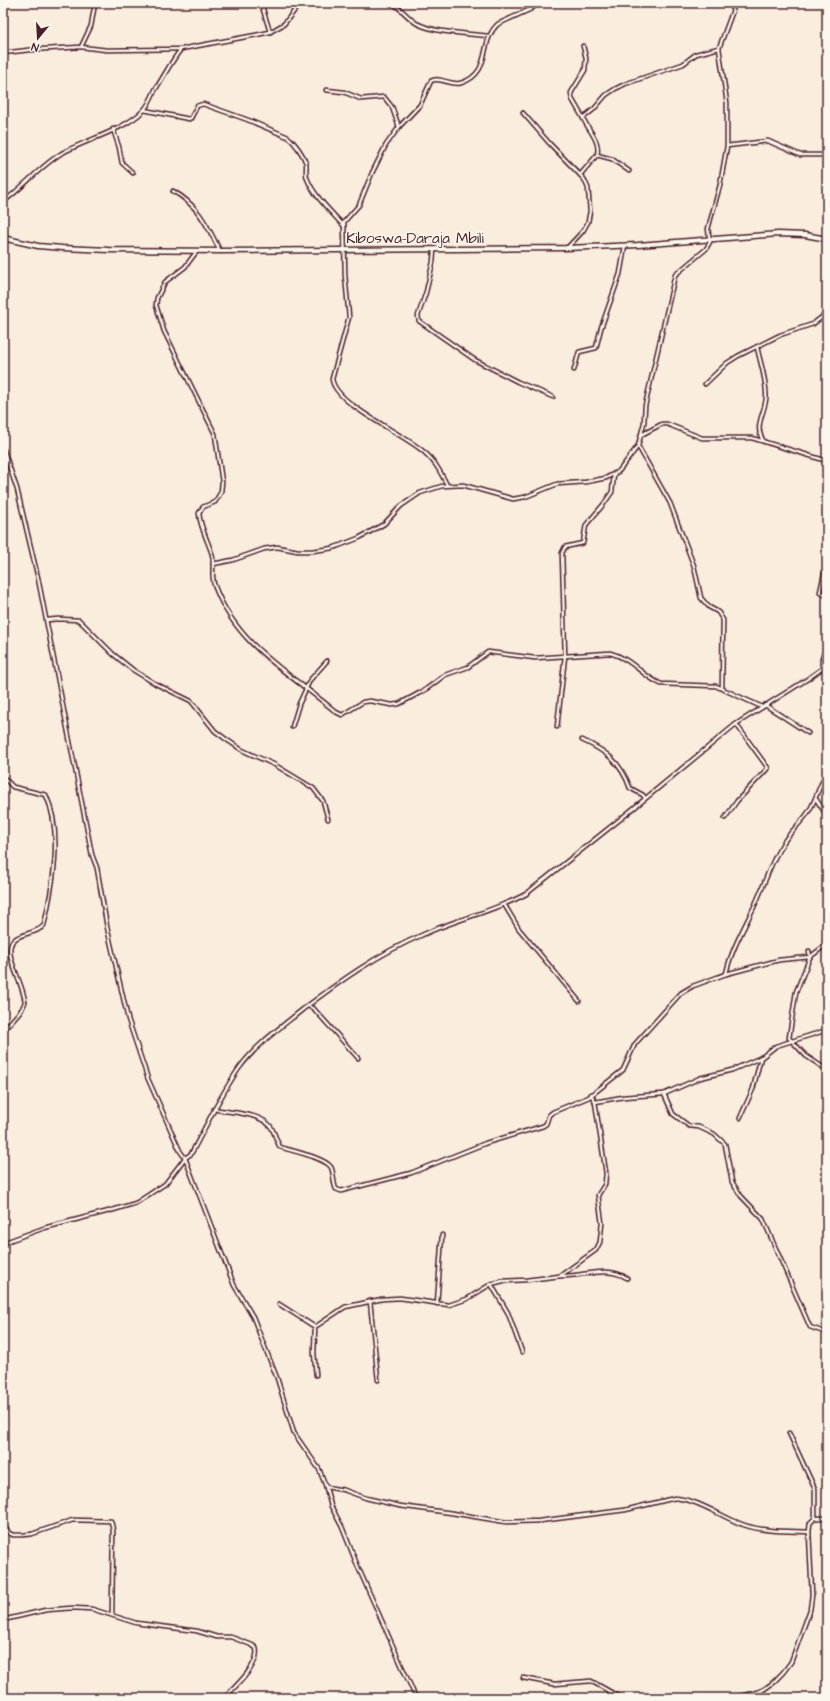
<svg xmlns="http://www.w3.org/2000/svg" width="830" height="1701" font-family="'Architects Daughter',sans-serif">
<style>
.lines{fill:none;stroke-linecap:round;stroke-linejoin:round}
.minor-casing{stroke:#4a1f2b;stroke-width:5.5}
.secondary-casing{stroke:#4a1f2b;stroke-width:7}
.minor{stroke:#fbf7ec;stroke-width:2.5}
.secondary{stroke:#fbf7ec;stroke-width:4}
.labels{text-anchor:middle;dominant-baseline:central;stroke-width:3;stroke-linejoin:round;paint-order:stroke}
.street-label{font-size:15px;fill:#4a1f2b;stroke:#fbf7ec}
</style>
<rect width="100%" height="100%" fill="#faedde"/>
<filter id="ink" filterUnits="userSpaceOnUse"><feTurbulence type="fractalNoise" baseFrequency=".025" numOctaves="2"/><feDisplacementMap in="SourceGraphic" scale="8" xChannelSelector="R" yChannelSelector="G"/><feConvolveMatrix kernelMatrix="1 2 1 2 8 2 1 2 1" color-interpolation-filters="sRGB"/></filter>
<g filter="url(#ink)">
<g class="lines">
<g class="minor-casing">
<g id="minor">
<polyline points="261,3 270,32"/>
<path d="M 392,3 C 401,8 407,17 416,23 C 437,34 466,33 489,36"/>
<polyline points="81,47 107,50 181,49 256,35 270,32 284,24 298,6 303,3"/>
<polyline points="3,53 29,50 81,47 91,26 95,3"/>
<polyline points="326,90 344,92 361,99 384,97 392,107 399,127"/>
<path d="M 144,110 L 189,119 L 191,118 L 197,106 L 203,104 L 248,120 L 288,137 C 295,143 303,154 306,163 C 307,168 305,173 307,178 C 313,195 332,213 344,226"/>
<polyline points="523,113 550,144 584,179 588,188 590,211 588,222 583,231 567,248"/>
<polyline points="583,118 572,99 571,93 585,70 586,58 583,46"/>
<polyline points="113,129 119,147 122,163 133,173"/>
<polyline points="727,146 768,141 800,155 827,155"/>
<polyline points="597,155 612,159 629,171"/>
<path d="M 580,175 L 597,155 C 601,141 588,130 583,118 L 594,109 L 606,95 L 615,89 L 625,84 L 683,64 L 696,54 L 719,48"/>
<path d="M 173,191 C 199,206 207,225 220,251"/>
<path d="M 3,202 C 24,187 40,166 62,153 C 86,140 124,130 143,111 C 148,106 152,97 155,90 C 164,76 171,62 181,49"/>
<polyline points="434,250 433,262 426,292 418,316 419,321 475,360 518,382 553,397"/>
<path d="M 197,251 L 185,267 L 165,282 L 157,298 L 156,305 L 164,331 L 215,434 L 222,482 L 221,492 L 215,502 L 203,507 L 199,513 C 200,527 208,541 212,554 C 215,565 210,576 215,587 C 237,646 291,674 336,712 L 342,715 L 363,702 L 370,701 L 392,705 L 399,704 L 425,690 L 445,675 L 468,667 L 488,652 L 535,658 L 610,653 C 631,658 642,676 661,684 L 716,686 L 762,707"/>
<path d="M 757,347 C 760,362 768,384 766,399 C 764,414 754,427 763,440"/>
<polyline points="574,370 579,352 596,348 601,328 620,274 625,246"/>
<polyline points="705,384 727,363 738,356 780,335 813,324 827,313"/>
<polyline points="641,435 662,424 667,424 702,438 752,438 827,461"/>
<polyline points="638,446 670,503 694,566 701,598 709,607 718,612 723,620 722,688"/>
<polyline points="3,448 17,489 38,578 92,855 97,868 107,927 128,1019 148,1079 180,1151 185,1158 234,1285 253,1317 262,1340 277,1378 294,1433 319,1469 325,1484 331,1506 342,1527 358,1567 416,1698"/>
<path d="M 447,485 C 441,473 435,461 424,452 C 405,434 335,405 332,379 L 349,317 L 345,275 L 344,222 L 359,205 L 372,173 L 386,145 L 399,127 L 420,105 L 431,81 C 440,76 451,86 461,83 C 493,73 478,42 498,24 L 531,9 L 539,3"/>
<polyline points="213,564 233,560 264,549 277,547 298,551 312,551 333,548 359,538 384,524 401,506 420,493 442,486 463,485 513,499 525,497 557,484 586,482 606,478 619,471 638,446 644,423 645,406 675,275 706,249 710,242 708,229 720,185 727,146 727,103 719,48 733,10 732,3"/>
<polyline points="824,574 820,592 827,596"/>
<polyline points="47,620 58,619 79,620 113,654 133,670 156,684 191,701 215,731 227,740 242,750 275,765 313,788 323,801 328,819"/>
<polyline points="822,668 822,659 827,644"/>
<polyline points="765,705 808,733"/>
<polyline points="292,727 299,704 310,680 327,661"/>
<polyline points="557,727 565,656 562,553 565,547 583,543 586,525 603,505 612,492 614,474"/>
<path d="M 582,740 C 606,751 621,762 630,788 L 643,795 L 645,798"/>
<path d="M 3,777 L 13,787 L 46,795 C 63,832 53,886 44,925 C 35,938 4,929 11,958 C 14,971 24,989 25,1002 L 22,1009 L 3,1031"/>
<polyline points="816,799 827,816"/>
<polyline points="725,818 737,801 768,768 736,724"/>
<polyline points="504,904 519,929 579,1001"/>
<polyline points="809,951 810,957 796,992 789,1038 806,1056 827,1070"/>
<path d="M 726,974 C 732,946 747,924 758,898 C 766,880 771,861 782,845 C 788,834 799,825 807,814 C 816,802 818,786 827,773"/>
<polyline points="308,1006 314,1009 358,1058"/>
<polyline points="664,1094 673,1114 689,1126 699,1127 714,1134 725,1144 732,1182 741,1196 763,1219 810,1327 827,1333"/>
<polyline points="595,1102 623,1097 664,1094 700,1078 732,1070 762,1057 776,1046 827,1030"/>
<path d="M 214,1109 C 229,1113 260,1112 271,1127 C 275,1133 276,1141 280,1147 C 292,1151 323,1157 331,1167 C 334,1173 333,1183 336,1189 L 341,1191 L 411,1173 L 486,1143 L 543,1126 L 546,1124 L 549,1115 L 553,1112 L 589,1097 L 623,1070 L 635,1044 L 681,993 L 693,986 L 726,974 L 779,960 L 810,957 L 827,944"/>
<polyline points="740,1118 753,1089 761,1057"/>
<path d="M 3,1243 L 44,1228 L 113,1210 L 136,1203 L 165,1184 L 185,1158 L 191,1154 C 207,1125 220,1095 240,1067 C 257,1044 280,1028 302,1010 C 340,981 378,954 422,935 C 456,919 493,912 526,894 L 623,817 L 736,724 L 806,680 L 827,665"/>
<path d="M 560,1276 C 583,1277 606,1265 627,1278"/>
<polyline points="491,1284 508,1313 522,1352"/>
<polyline points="370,1301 378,1380"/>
<polyline points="279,1304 315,1327"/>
<polyline points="437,1304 442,1235"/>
<polyline points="316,1375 314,1353 315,1327 345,1307 382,1299 400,1298 449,1305 467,1299 491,1284 503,1281 526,1280 560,1276 596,1250 600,1242 602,1223 598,1195 605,1184 606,1173 595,1102 591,1094"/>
<polyline points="789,1433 815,1489 815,1518"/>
<path d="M 326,1487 L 344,1490 L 366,1498 L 400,1506 L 452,1513 L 506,1522 L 539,1521 L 625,1510 L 675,1498 C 700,1500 721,1517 744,1525 C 765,1532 788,1531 809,1532"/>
<polyline points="3,1524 9,1533 13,1535 23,1535 32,1534 73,1520 111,1521 113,1530 112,1614"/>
<path d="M 3,1620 L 46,1610 L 72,1608 L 92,1609 L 136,1623 L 197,1631 L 217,1637 L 231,1637 L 252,1645 L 256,1648 C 261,1664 234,1688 224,1698"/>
<polyline points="523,1678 554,1684 591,1681 616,1695 624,1698"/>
<path d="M 732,1698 C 740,1696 747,1695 755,1693 C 768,1690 783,1674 791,1662 L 810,1610 L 812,1595 L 809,1532 L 810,1523 L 815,1518 L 827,1518"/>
</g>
</g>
<g class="secondary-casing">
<polyline id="secondary" points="3,238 38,246 62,248 109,250 220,251 566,248 638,245 778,234 805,235 827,239"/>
</g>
<use href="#minor" class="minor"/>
<use href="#secondary" class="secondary"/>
</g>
</g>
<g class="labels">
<g class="street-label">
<text x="415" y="238">Kiboswa-Daraja Mbili</text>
</g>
</g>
<rect width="830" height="1701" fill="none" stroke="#fbf7ec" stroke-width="16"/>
<rect x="8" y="8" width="814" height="1685" fill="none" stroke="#4a1f2b" stroke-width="1.5" filter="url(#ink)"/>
<g transform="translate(38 38) rotate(198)" stroke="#fbf7ec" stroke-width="3" paint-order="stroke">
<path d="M0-3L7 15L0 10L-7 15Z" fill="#4a1f2b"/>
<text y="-6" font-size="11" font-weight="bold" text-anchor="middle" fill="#4a1f2b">N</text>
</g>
</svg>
